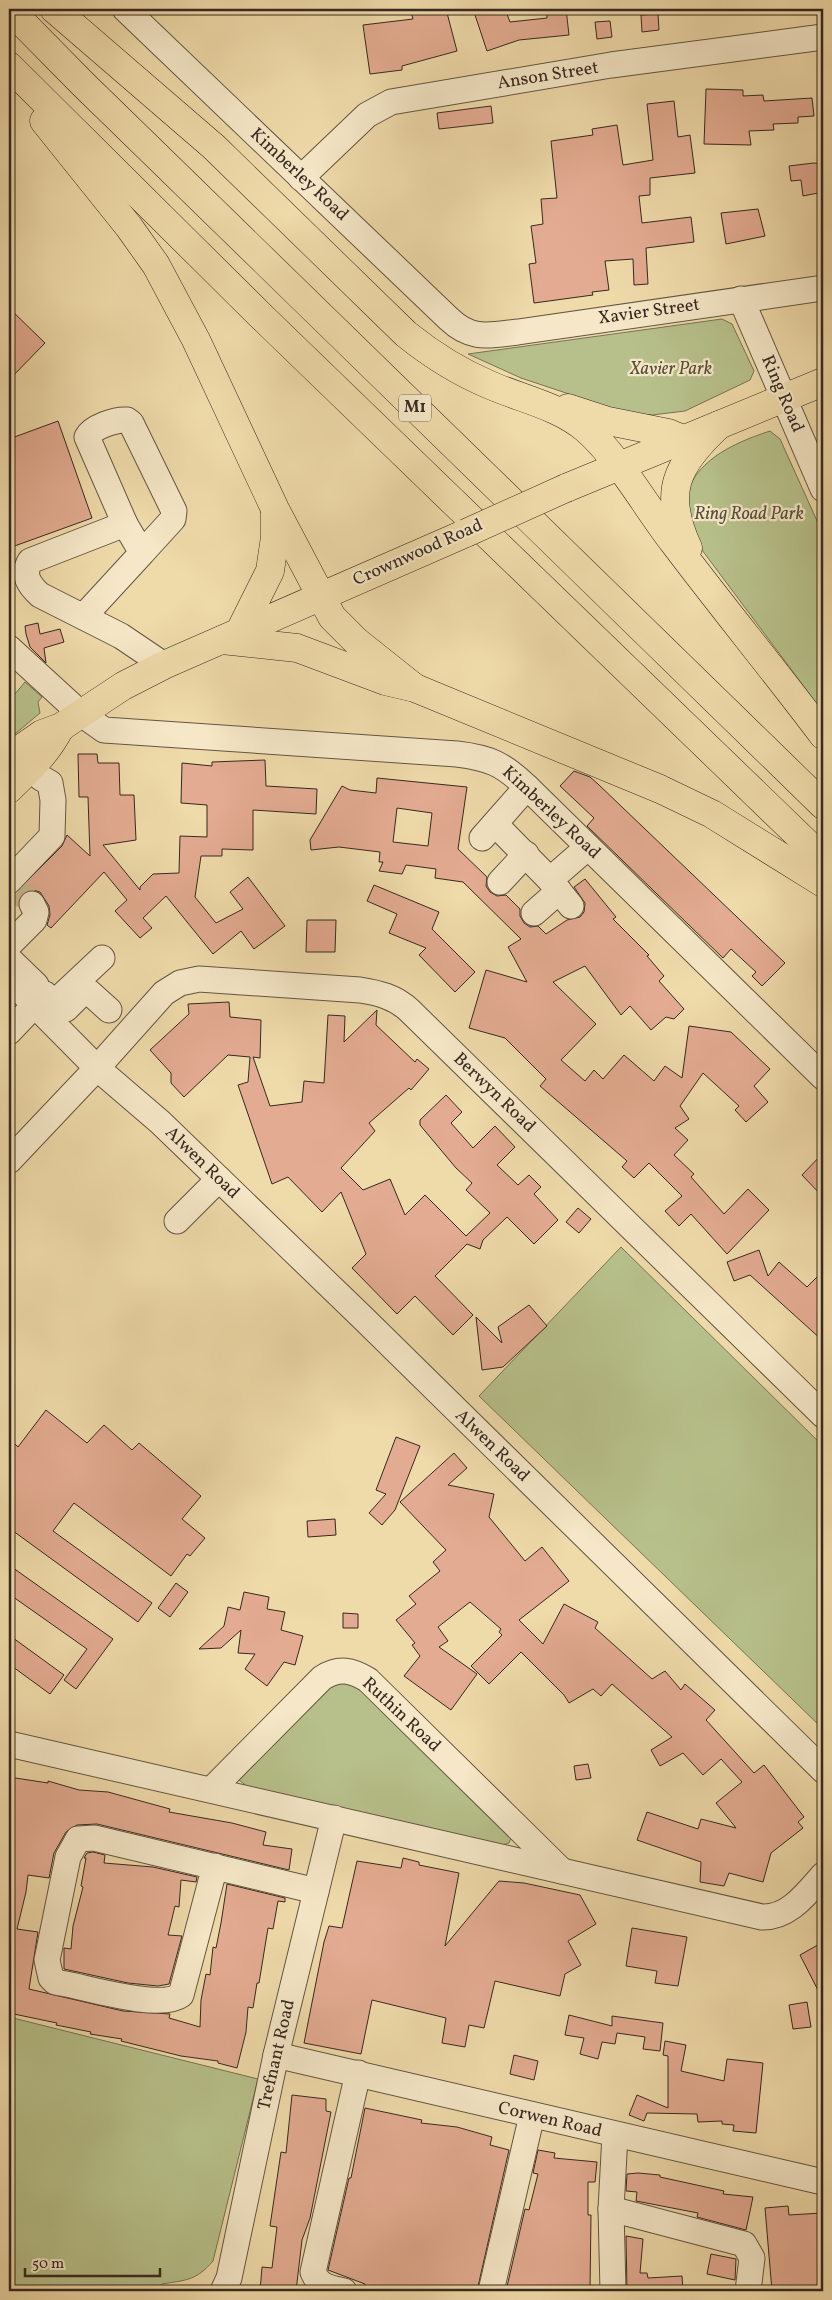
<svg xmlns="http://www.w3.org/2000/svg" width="832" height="2300" font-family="Vollkorn,serif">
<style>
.green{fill:#b7c08a;stroke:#767455}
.building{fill:#e3ab91;stroke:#362920;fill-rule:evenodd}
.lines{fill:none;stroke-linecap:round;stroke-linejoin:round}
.minor-tunnel{stroke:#cab78e;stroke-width:25;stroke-dasharray:25 12;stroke-linecap:butt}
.minor-casing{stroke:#645542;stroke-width:27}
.major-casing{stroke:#362920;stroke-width:29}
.highway-casing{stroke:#362920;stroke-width:29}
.minor{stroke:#f5e7c7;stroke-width:25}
.major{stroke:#efdaa9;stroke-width:28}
.highway{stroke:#efdaa9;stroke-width:28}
.major-bridge-casing{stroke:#362920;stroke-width:29;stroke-linecap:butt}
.major-bridge{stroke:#efdaa9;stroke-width:28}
.labels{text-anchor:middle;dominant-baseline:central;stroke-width:4.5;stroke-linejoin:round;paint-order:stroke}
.shield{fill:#f5e7c7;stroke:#6f6252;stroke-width:1}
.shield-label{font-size:16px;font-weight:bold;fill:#362920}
.street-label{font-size:18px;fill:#362920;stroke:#f5e7c7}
.park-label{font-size:18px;font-style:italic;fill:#564f3a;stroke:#f5e7c7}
</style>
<rect width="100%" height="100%" fill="#efdaa9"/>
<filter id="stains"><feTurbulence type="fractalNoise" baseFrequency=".004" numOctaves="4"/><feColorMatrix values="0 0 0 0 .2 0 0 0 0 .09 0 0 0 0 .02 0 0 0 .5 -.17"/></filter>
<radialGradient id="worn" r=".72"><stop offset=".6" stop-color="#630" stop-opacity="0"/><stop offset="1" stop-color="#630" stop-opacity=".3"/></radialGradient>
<g class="green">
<polygon points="722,319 732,324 754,371 750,380 685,411 652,415 626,413 521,378 468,354"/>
<path d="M 770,431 L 780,439 L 823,534 L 823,712 L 699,546 C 695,537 687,527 686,518 C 679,467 730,444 770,431 Z"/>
<polygon points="25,682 42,697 38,702 40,713 9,739 9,701"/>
<polygon points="621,1247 823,1446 823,1729 479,1396"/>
<polygon points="334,1680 359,1685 511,1838 509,1843 502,1845 248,1787 239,1780 237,1773"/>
<path d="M 9,2017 L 258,2079 L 213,2261 C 196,2281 186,2280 162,2284 L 157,2291 L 9,2291 Z"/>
</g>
<g class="building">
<polygon points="410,9 446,9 457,51 402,66 402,70 370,74 363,25 413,19"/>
<polygon points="473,9 505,9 510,22 547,18 547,9 566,9 569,35 519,40 487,51"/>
<polygon points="658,14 659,30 642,32 641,15"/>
<polygon points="610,21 612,37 597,39 595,22"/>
<polygon points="706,89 743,90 743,96 763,95 764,101 812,98 814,116 798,117 798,123 773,124 774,130 749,131 751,145 704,144"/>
<polygon points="674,101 678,137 690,135 695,173 650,178 650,195 639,196 642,223 691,217 694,242 646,248 648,284 634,285 633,259 605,261 609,290 592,292 593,295 534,303 529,264 536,263 531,226 543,224 541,199 557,198 551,141 593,135 592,129 617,125 623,165 653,160 647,104"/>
<polygon points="491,106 493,123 439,129 437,113"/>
<polygon points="814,163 823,164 823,192 803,196 801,180 791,181 789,166"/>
<polygon points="758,209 765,236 726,244 721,213"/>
<polygon points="9,308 45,343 9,380"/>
<polygon points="58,421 92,518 9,548 9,439"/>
<polygon points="38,623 40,634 60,629 64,642 44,648 46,663 30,647 26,634 25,626"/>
<polygon points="78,754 97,754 98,763 119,763 120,795 134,795 136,840 103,845 140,890 140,887 153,874 179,873 180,836 207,837 207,805 181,803 182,763 212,766 212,762 265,760 266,786 317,789 316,814 253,810 253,850 222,849 222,856 201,856 195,897 216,923 243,909 230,892 248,877 285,926 254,949 241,931 213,954 166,896 143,918 152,928 140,938 115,911 127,900 104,872 51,928 47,925 50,915 49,906 40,892 33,890 26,891 19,899 14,894 62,846 67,835 90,856 88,797 79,797"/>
<polygon points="574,771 590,777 598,784 785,963 762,986 752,976 756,972 731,949 723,958 587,826 594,818 560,786"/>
<path d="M 377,778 L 467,787 L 458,849 L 487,877 L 486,886 L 490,892 L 497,896 L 506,895 L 520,909 L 520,916 L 524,923 L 530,927 L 538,926 L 546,934 L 567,920 L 580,917 L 584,912 L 585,903 L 574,887 L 585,879 L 616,917 L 613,919 L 649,955 L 647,956 L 664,976 L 659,981 L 684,1009 L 674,1019 L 666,1017 L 651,1030 L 630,1006 L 621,1015 L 585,966 L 553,982 L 596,1024 L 561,1060 L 585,1081 L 594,1070 L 603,1079 L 624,1055 L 654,1081 L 665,1066 L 682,1078 L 689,1026 L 731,1032 L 770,1069 L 754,1086 L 768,1102 L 746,1122 L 735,1110 L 739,1106 L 703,1073 L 680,1106 L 689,1119 L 675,1128 L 688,1140 L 674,1155 L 694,1174 L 691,1177 L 724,1214 L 748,1189 L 769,1210 L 727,1254 L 691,1214 L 679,1226 L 665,1211 L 682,1196 L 649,1163 L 634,1178 L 622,1167 L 627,1161 L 540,1086 L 546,1079 L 505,1038 L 469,1028 L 486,970 L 527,982 L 508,947 L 521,939 L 463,882 L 435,878 L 436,869 L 406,865 L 402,874 L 379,871 L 383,862 L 379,862 L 380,852 L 339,847 L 311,850 L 310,840 L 342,786 L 350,790 L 376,793 ZM 397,808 L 432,813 L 428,846 L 393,842 Z"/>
<polygon points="374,885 439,912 432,929 475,972 455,992 419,955 426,948 389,933 397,914 367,901"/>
<polygon points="307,920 336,920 335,952 306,952"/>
<polygon points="229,1002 230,1017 261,1020 260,1058 253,1057 270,1106 302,1102 304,1081 324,1083 328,1015 345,1016 344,1042 377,1010 376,1025 415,1062 417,1059 429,1069 411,1090 409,1088 369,1123 375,1131 341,1168 363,1190 390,1179 405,1215 425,1195 466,1236 490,1213 466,1190 472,1183 456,1168 420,1125 420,1120 446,1095 462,1112 451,1123 473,1148 495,1126 515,1147 497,1165 518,1185 529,1175 541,1187 534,1194 558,1220 534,1244 507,1217 483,1240 480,1249 467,1244 435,1276 473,1315 453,1335 415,1296 397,1314 352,1268 366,1254 341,1192 322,1212 288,1177 272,1184 238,1085 248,1082 250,1057 228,1055 184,1097 171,1083 171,1073 150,1050 189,1014 188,1004"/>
<polygon points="823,1153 823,1197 802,1175"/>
<polygon points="578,1208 591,1219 579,1233 566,1222"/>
<polygon points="759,1250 768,1276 779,1262 807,1287 823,1271 823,1341 750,1275 734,1281 727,1262"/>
<polygon points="529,1305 547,1326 503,1367 482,1370 476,1317 502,1343 498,1327"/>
<polygon points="46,1410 87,1443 104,1425 132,1450 139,1443 201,1496 182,1519 205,1538 190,1556 187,1554 171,1576 74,1503 53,1531 152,1603 138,1622 9,1528 9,1438 18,1447"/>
<polygon points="396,1437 420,1446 395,1510 382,1525 369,1513 386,1494 376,1490"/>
<polygon points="454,1453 467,1468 448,1485 494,1494 489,1517 525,1561 542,1547 569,1581 519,1620 543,1644 564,1604 598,1622 595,1628 652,1679 665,1671 681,1690 685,1684 715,1710 706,1720 754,1773 764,1765 804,1817 798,1822 803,1828 771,1853 763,1882 729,1873 724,1886 700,1882 701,1862 637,1840 647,1812 698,1829 701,1819 736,1828 716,1803 742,1782 721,1759 703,1775 683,1753 660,1766 651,1750 672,1737 612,1684 601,1696 593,1689 569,1703 564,1695 521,1652 489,1684 471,1666 502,1635 499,1632 501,1629 470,1602 438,1627 448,1641 439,1647 477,1674 451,1710 404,1676 420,1656 412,1645 415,1643 396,1620 416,1604 409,1596 440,1571 433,1562 446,1550 400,1502"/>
<polygon points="335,1519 336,1535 308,1537 307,1521"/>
<polygon points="9,1565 113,1639 76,1689 64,1680 87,1649 9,1594"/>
<polygon points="176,1583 188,1592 170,1617 158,1608"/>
<polygon points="244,1592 269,1597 267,1609 285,1612 281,1630 303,1636 295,1665 284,1662 267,1686 245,1669 255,1654 238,1653 241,1630 221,1648 199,1649 224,1626 228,1607 240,1610"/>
<polygon points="343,1613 358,1614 358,1628 343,1628"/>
<polygon points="9,1635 64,1675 50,1694 9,1664"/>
<polygon points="588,1764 591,1778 576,1780 574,1766"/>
<polygon points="9,1777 48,1783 48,1781 79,1790 108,1792 170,1809 169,1812 232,1823 266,1832 263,1845 292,1849 289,1870 97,1824 77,1825 66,1832 54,1853 49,1878 28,1875 26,1892 17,1929 38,1932 29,1989 123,2011 170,2014 169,2018 200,2027 201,2000 206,1974 210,1975 213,1947 216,1948 221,1923 227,1884 285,1898 285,1902 278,1901 273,1929 268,1928 259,1983 257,1983 253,2008 248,2007 246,2032 237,2068 218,2063 218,2061 181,2056 121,2041 122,2039 90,2034 91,2032 56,2025 57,2023 9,2013 9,1814 12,1799 9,1799"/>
<polygon points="93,1852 105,1855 104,1863 153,1867 197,1877 196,1882 181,1880 179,1907 175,1906 168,1935 182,1936 169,1984 158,1986 128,1983 64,1969 64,1948 71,1949 73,1926 83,1887 81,1886 86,1858 84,1858 87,1853"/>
<polygon points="403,1858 419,1862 419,1865 459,1873 445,1946 499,1881 524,1883 580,1895 596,1924 568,1941 581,1965 565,1974 560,1996 495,1981 484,2028 469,2025 465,2047 442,2043 446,2018 372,2000 361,2054 304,2043 324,1942 329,1926 342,1928 357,1861 401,1868"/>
<polygon points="632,1928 687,1937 678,1986 655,1983 657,1971 626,1966"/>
<polygon points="823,1942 823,2000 800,1955"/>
<polygon points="807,2002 811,2027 793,2029 789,2005"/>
<polygon points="569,2015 612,2026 612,2016 663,2023 660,2051 643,2049 645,2037 617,2033 615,2044 602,2042 598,2059 580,2054 584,2038 565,2035"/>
<polygon points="665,2041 686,2045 681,2071 724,2081 727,2059 763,2063 756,2133 733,2131 734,2125 722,2124 722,2121 698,2122 697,2114 647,2113 644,2121 629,2115 637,2095 668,2108 668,2056 663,2055"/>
<polygon points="514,2055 538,2061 534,2080 510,2074"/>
<polygon points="292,2095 326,2099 326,2111 331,2112 310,2218 302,2240 296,2291 260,2291 262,2267 272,2268 277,2227 270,2226 281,2152 286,2153"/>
<polygon points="365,2108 422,2120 421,2123 457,2127 492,2137 490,2145 509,2150 477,2291 364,2290 365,2284 328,2270 349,2178 351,2178"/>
<polygon points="538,2150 555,2153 554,2158 597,2162 595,2182 588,2182 588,2215 591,2215 590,2291 556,2291 528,2288 527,2291 506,2291 525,2209 529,2210 538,2174 533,2173"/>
<polygon points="638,2173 660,2175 660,2177 724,2191 723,2194 753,2197 746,2230 697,2217 698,2213 636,2201 637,2192 626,2191 627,2174"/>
<polygon points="788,2206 789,2215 822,2213 822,2291 772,2291 765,2208"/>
<polygon points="626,2236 643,2239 640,2273 647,2273 648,2278 682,2276 683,2291 627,2291"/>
<polygon points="711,2254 736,2259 735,2280 707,2274"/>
</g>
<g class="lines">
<polyline class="minor-tunnel" points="9,881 32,904"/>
<g class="minor-casing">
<g id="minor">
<path d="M 125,9 L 449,319 C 472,341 490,335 518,332 L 823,288"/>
<polyline points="301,178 367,115 391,102 611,65 823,37"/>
<polyline points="741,299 823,489"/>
<path d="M 125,524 L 30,561 C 22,575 29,585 40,595 L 121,636 L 164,665"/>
<path d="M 84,616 L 142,553 L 125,524 L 87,437 C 92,427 116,419 127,420 L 131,423 L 174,511 L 173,519 L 142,553"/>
<path d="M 9,648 L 80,713 L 104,730 L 457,754 C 490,758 503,764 527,787 L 823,1077"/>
<polyline points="495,824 550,880 571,906"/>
<polyline points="482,838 527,787"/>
<polyline points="550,880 588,847"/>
<polyline points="9,881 52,836 53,800 50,783 41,778 33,766"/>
<polyline points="500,882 526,854"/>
<polyline points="534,913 559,891"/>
<polyline points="9,945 34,920 36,912 32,904"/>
<polyline points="9,959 36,985"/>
<polyline points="9,979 97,1068 160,1122 363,1318 823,1770"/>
<polyline points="54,1003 102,958"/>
<polyline points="66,1009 84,991 89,992 109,1010"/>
<polyline points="9,1032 45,994"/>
<path d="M 9,1161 L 97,1068 L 164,993 L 180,983 L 199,979 L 360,990 C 379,993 395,997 409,1010 L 823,1415"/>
<polyline points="177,1221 219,1179"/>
<path d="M 9,1744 L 762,1917 C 789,1918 807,1893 823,1875"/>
<path d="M 212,1789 L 322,1678 C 339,1667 352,1670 368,1680 L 562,1871"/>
<path d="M 215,1866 L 181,1995 C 161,2010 92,1989 66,1984 L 55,1982 L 51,1978 L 47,1960 L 68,1857 L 78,1839 L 94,1838 L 316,1891"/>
<polyline points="276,2055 823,2182"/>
<polyline points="611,2209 744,2244 752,2258 748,2291"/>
<polyline points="223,2291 229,2278 276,2055 334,1818"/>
<path d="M 344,2291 C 330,2288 319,2287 313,2272 L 358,2073"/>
<polyline points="491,2291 532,2115"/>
<polyline points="613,2291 611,2209 615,2135"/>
</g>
</g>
<g class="major-casing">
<g id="major">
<polyline points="566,488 823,382"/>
<polyline points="9,757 42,734 61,727 123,686 164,665 466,533"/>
<path d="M 9,789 C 29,770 47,753 60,728"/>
</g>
</g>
<g class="highway-casing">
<g id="highway">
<polyline points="9,9 84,85 823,805"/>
<path d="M 54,9 L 214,147 L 406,334 C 432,355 459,372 490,385 C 522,399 559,406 586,429 C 620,459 646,507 674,543 C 723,608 774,670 823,735"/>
<polyline points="9,66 260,315 823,859"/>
<polyline points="44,121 129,227 156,265 196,340 275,509 332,617 356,641 415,688"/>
<polyline points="568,408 608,421 668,433 685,440"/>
<path d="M 688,548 C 662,492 676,465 719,425"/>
<polyline points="240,631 270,571 275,537 275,513"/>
<polyline points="222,640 297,648 385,681 415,688 660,789 712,814 823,883"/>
</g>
</g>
<use href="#minor" class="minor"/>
<use href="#major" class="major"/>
<use href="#highway" class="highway"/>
<g class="major-bridge-casing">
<polyline id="major-bridge" points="466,533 566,488"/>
</g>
<use href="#major-bridge" class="major-bridge"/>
</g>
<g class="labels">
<rect class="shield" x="399" y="394.5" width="32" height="27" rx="4"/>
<g class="shield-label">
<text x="415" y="408">M1</text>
</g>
<g class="street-label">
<text transform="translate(548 76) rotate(-9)">Anson Street</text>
<text transform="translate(299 175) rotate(43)">Kimberley Road</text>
<text transform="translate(649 312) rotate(-8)">Xavier Street</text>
<text transform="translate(782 394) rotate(67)">Ring Road</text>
<text transform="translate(418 553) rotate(-24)">Crownwood Road</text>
<text transform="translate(551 813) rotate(43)">Kimberley Road</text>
<text transform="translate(494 1093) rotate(44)">Berwyn Road</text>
<text transform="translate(202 1163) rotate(44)">Alwen Road</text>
<text transform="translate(492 1446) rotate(44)">Alwen Road</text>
<text transform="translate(401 1715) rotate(43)">Ruthin Road</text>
<text transform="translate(277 2055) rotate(-77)">Trefnant Road</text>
<text transform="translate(550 2120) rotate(13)">Corwen Road</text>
</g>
<g class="park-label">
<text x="671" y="369">Xavier Park</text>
<text x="749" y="514">Ring Road Park</text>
</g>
</g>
<rect width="832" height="2300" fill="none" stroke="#efdaa9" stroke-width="30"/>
<rect x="10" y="10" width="812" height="2280" fill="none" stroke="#362920" stroke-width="2.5"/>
<rect x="15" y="15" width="802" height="2270" fill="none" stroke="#362920"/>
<path d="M25 2268v8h135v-8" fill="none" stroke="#362920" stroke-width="2.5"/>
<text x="32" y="2268" font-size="15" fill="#362920" stroke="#f5e7c7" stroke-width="4" paint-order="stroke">50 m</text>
<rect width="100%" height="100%" filter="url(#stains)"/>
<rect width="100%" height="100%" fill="url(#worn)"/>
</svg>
